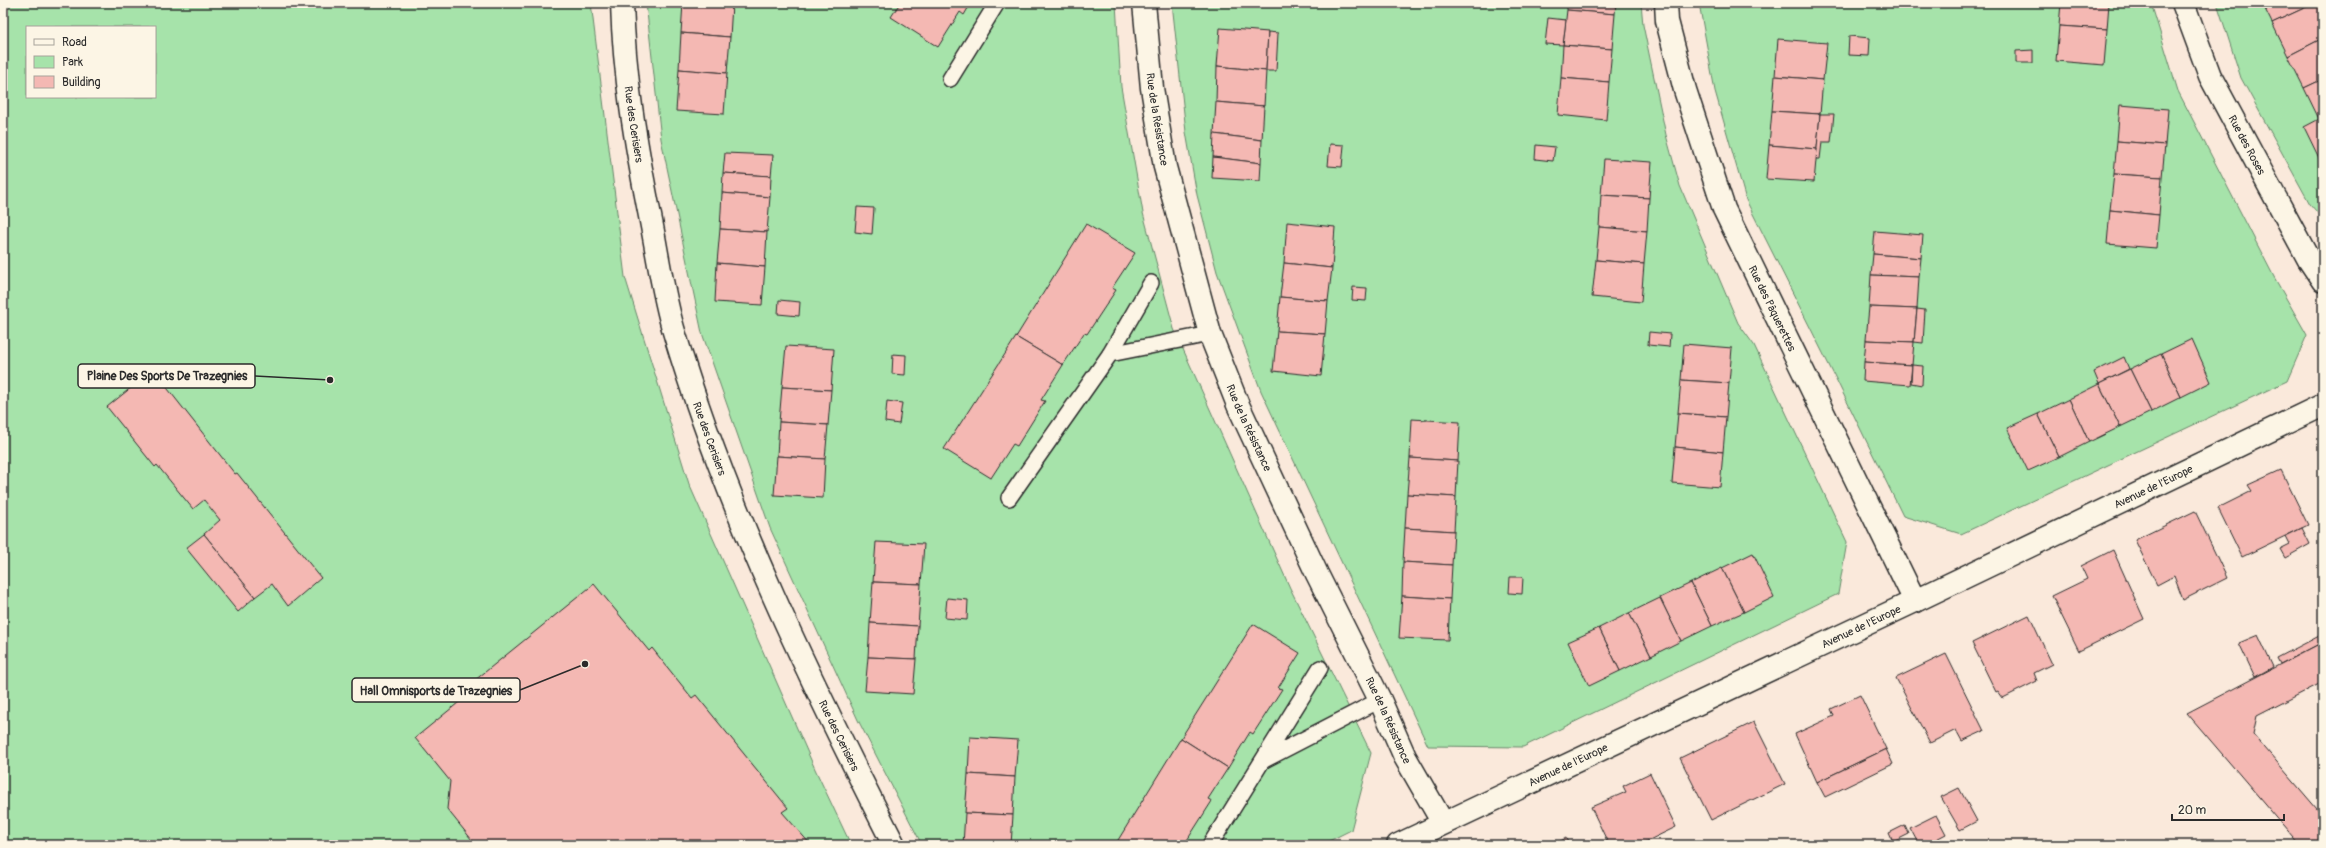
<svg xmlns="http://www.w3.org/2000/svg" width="2326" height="848" font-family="Pangolin,sans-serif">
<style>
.green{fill:#a6e3aa;stroke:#68876a;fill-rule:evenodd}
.building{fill:#f4b8b3;stroke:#2b2b2b}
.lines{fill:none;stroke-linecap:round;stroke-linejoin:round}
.lane-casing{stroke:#2b2b2b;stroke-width:18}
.street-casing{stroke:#2b2b2b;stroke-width:25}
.lane{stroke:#fcf5e5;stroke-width:15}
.street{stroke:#fcf5e5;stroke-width:22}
.labels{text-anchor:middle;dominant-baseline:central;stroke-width:3;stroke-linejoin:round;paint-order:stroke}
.street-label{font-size:11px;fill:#2b2b2b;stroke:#fcf5e5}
.leader{fill:none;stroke:#2b2b2b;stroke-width:1.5}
.callout-dot{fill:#2b2b2b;stroke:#fcf5e5;stroke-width:1.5}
.callout{fill:#fcf5e5;stroke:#2b2b2b;stroke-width:1.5}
.callout-label{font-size:12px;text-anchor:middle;font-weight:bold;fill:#2b2b2b}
</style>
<rect width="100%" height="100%" fill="#fae9db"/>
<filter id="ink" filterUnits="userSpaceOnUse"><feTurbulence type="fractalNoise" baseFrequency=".025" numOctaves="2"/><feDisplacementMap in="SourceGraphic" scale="8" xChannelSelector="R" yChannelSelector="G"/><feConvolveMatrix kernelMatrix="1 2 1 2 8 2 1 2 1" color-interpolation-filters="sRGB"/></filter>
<g filter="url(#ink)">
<g class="green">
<path d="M 3,3 L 591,3 L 625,277 L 689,484 L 815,769 L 851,845 L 3,845 ZM 27,27 L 155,27 L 155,97 L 27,97 Z"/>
<polygon points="646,3 1116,3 1121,87 1143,213 1174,329 1290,588 1371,753 1351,830 1321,845 922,845 858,720 770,528 702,333 661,139"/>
<polygon points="1172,3 1641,3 1643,25 1666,135 1680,186 1738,323 1754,345 1847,542 1838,594 1523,747 1428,746 1261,391 1217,272 1197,195 1186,132"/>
<polygon points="1699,3 2151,3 2178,91 2274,277 2307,335 2287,381 1961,534 1903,516 1837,381 1746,200 1715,91"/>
<polygon points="2217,3 2323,3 2323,219 2310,204 2241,78"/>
</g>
<g class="building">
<polygon points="683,3 732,4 730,37 681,33"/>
<polygon points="900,3 971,3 964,15 960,12 938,47 891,17"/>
<polygon points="1567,3 1616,3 1615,14 1567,10"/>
<polygon points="2061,3 2109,3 2107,29 2059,26"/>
<polygon points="2262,3 2315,3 2272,23"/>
<polygon points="2315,3 2319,3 2323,11 2323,38 2288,56 2272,23"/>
<polygon points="1567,10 1615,14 1612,49 1563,45"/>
<polygon points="1548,18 1566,20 1563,45 1545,44"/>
<polygon points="2059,26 2107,29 2104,65 2056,61"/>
<polygon points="1220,28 1268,32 1266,71 1217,66"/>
<polygon points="1268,32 1278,33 1276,71 1266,71"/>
<polygon points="681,33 730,37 727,73 679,69"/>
<polygon points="1849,36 1870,38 1869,56 1848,55"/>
<polygon points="2323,38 2323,79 2304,88 2288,56"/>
<polygon points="1778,39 1827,43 1823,80 1775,76"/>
<polygon points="1563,45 1612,49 1609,82 1561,78"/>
<polygon points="2033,50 2033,63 2016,63 2016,51"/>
<polygon points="1217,66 1266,71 1264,106 1216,102"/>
<polygon points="679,69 727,73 724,114 676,111"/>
<polygon points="1775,76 1823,80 1820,114 1772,111"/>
<polygon points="1561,78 1609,82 1606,120 1558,115"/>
<polygon points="2323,79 2323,117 2319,119 2304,88"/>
<polygon points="1216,102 1264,106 1262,140 1214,134"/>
<polygon points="2120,105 2168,109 2165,145 2117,141"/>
<polygon points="1772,111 1820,114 1817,149 1769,145"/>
<polygon points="1820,114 1834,114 1831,142 1822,142 1820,159 1816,159"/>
<polygon points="2323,117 2323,158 2320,160 2304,127"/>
<polygon points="1214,134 1262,140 1261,163 1213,157"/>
<polygon points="2117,141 2165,145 2162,177 2114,174"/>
<polygon points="1330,144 1344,145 1342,167 1328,166"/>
<polygon points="1536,145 1555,147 1553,161 1535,159"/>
<polygon points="1769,145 1817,149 1814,182 1766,179"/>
<polygon points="725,153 773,155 771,176 723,173"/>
<polygon points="1213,157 1261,163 1260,181 1212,178"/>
<polygon points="1604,159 1652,162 1649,198 1601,195"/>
<polygon points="723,173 771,176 770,197 722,193"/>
<polygon points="2114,174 2162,177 2159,215 2110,210"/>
<polygon points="722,193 770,197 767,232 720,229"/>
<polygon points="1601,195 1649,198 1647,231 1599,227"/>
<polygon points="857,207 874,208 872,234 855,232"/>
<polygon points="2110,210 2159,215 2156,248 2107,244"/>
<polygon points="1287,222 1335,227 1332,268 1284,263"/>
<polygon points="1086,224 1135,253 1112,288 1116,290 1087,334 1084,333 1063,365 1016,337"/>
<polygon points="1599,227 1647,231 1644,264 1596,260"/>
<polygon points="720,229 767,232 765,267 717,263"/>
<polygon points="1875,231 1923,235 1921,258 1873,254"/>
<polygon points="1873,254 1921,258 1919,277 1871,275"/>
<polygon points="1596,260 1644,264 1641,302 1592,297"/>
<polygon points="717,263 765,267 762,305 715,302"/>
<polygon points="1284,263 1332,268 1328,301 1280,297"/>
<polygon points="1871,275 1919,277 1917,309 1869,307"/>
<polygon points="1353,287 1367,288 1366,301 1352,300"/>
<polygon points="1280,297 1328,301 1325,334 1277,331"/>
<polygon points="779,300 800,302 799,316 778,314"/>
<polygon points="1869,307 1917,309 1914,342 1866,340"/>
<polygon points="1917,309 1925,310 1923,343 1914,342"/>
<polygon points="1277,331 1325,334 1321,376 1273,371"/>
<polygon points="1649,332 1670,334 1669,347 1648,345"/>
<polygon points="1016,337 1063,365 1041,400 1045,401 1017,446 1013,444 991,478 944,449"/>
<polygon points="2192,339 2211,382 2181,397 2161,354"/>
<polygon points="1866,340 1914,342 1912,365 1864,362"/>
<polygon points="1684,344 1732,348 1729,383 1681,380"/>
<polygon points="786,346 834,349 831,390 782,387"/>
<polygon points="893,354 906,355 905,375 892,374"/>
<polygon points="2161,354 2181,397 2151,412 2130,369"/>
<polygon points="2124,357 2129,369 2099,384 2094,372"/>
<polygon points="1864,362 1912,365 1910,385 1863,381"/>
<polygon points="1912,365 1923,366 1922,385 1911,383"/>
<polygon points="2130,369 2151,412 2120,427 2099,384"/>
<polygon points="153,370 235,474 237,473 321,578 288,606 272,584 255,597 204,534 220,520 204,500 193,509 157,465 155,467 107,407"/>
<polygon points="1681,380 1729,383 1726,417 1678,413"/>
<polygon points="2099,384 2120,427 2089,442 2069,399"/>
<polygon points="782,387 831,390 828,425 779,422"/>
<polygon points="2069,399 2089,442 2059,457 2038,414"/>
<polygon points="887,401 902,403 899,424 885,422"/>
<polygon points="1678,413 1726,417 1723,452 1675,447"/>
<polygon points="2038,414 2059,457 2028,471 2007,428"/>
<polygon points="1412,419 1460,422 1458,461 1410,458"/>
<polygon points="779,422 828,425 825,459 777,456"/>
<polygon points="1675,447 1723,452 1720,487 1672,483"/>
<polygon points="777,456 825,459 823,498 774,495"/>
<polygon points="1410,458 1458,461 1456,497 1407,494"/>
<polygon points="2281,470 2308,525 2242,557 2218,508 2252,491 2248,485"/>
<polygon points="1407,494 1456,497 1454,531 1405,528"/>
<polygon points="2195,511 2227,578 2183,600 2174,576 2157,585 2135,540"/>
<polygon points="1405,528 1454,531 1452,565 1403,562"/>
<polygon points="2302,528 2310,544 2285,558 2280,549 2290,544 2286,536"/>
<polygon points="204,534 255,597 238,612 186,548"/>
<polygon points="876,542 924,544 921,584 873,582"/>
<polygon points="2113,550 2144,619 2079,651 2052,596 2087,579 2081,566"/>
<polygon points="1753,553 1774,597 1744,612 1722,568"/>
<polygon points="1403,562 1452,565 1450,599 1402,596"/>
<polygon points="1722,568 1744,612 1712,626 1691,583"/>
<polygon points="1510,577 1523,577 1522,594 1509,593"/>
<polygon points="873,582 921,584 918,626 870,623"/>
<polygon points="1691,583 1712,626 1681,641 1660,598"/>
<polygon points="594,584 649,651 652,648 692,698 696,695 788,808 782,812 811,845 476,845 447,809 450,781 415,738 469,694 469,685"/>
<polygon points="1402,596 1450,599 1448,640 1399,638"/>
<polygon points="947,598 968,600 967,620 945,618"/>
<polygon points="1660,598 1681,641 1651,656 1629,613"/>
<polygon points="1629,613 1651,656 1620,671 1599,628"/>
<polygon points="2029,615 2052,664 2034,673 2037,681 2003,698 1998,691 1996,692 1972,643"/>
<polygon points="870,623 918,626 916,659 868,657"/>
<polygon points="1253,624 1300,653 1278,688 1282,689 1253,734 1250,732 1228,768 1181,738"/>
<polygon points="1599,628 1620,671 1589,686 1568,642"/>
<polygon points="2323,634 2323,642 2280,664 2277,658"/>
<polygon points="2258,635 2273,667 2255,677 2239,643"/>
<polygon points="2323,642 2323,682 2257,716 2253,734 2323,816 2323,845 2300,845 2187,713"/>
<polygon points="1946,654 1984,731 1962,741 1956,730 1930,743 1896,678"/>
<polygon points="868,657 916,659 913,694 865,691"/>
<polygon points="1860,695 1886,749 1817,782 1795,734 1834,716 1831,709"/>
<polygon points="1754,722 1785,784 1711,820 1680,758"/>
<polygon points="970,737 1018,740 1015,777 968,774"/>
<polygon points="1181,738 1228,768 1208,799 1212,801 1184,845 1115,845"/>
<polygon points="1886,749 1893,764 1825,797 1817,782"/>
<polygon points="1650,773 1676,827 1639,845 1609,845 1591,807 1626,792 1623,786"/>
<polygon points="968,774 1015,777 1013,815 965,813"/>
<polygon points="1959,788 1977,821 1960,830 1941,797"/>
<polygon points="965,813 1013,815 1011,845 963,845"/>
<polygon points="1936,815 1946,834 1925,845 1919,845 1910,828"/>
<polygon points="1905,825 1909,834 1893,842 1889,833"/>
<polygon points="1566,838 1569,845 1553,845"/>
</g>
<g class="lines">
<g class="lane-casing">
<g id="lane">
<polyline points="950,79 997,3"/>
<polyline points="1110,354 1151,283"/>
<polyline points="1009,498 1110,354 1210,334"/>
<polyline points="1264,760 1380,700"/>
<polyline points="1210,845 1320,668"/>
</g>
</g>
<g class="street-casing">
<g id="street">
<path id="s1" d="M 622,3 C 624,75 636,146 650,216 C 658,255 663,297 675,335 C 728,512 810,680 894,845"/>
<path id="s2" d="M 1144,3 L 1152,88 L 1165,167 L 1210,334 L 1238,405 L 1317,574 L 1380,700 L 1405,757 L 1443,823"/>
<path id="s3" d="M 1666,3 L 1667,21 L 1685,90 L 1724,209 L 1915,601"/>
<path id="s4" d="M 2183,3 L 2210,76 L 2309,260 L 2323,281"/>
<path id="s5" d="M 1398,845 L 1915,601 L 2323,405"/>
</g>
</g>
<use href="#lane" class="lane"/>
<use href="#street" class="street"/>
</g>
</g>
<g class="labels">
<g class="street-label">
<text stroke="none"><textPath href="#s2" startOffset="117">Rue de la Résistance</textPath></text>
<text stroke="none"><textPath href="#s1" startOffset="122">Rue des Cerisiers</textPath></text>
<text stroke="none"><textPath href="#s4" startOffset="156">Rue des Roses</textPath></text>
<text stroke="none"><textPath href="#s3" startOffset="325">Rue des Pâquerettes</textPath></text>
<text stroke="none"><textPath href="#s2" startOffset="440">Rue de la Résistance</textPath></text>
<text stroke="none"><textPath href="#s1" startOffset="446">Rue des Cerisiers</textPath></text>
<text stroke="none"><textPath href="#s5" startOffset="836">Avenue de l'Europe</textPath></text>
<text stroke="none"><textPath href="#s5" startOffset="512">Avenue de l'Europe</textPath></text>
<text stroke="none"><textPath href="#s2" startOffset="764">Rue de la Résistance</textPath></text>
<text stroke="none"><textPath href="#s1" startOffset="770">Rue des Cerisiers</textPath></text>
<text stroke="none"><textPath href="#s5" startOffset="188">Avenue de l'Europe</textPath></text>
</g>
</g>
<path class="leader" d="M330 380L255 376M585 664L520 690"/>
<g class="callout-dot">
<circle cx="330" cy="380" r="4"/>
<circle cx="585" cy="664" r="4"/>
</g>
<g class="callout">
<rect x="78" y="364" width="177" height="24" rx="4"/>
<rect x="352" y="678" width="168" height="24" rx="4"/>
</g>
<g class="callout-label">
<text x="167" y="380">Plaine Des Sports De Trazegnies</text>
<text x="436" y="695">Hall Omnisports de Trazegnies</text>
</g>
<rect width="2326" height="848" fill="none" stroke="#fcf5e5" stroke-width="16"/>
<rect x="8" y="8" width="2310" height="832" fill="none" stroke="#2b2b2b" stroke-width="1.5" filter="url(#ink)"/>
<rect x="26" y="26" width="130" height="72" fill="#fcf5e5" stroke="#a8a49b"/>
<rect x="34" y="39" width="20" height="6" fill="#fcf5e5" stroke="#a8a49b"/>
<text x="62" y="46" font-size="12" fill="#2b2b2b">Road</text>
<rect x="34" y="56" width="20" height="12" fill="#a6e3aa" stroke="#a8a49b"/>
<text x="62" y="66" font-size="12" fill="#2b2b2b">Park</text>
<rect x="34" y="76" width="20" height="12" fill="#f4b8b3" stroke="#a8a49b"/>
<text x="62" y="86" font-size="12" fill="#2b2b2b">Building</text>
<path d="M2172 814v6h112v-6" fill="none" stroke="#2b2b2b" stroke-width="2"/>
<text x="2178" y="814" font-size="12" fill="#2b2b2b" stroke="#fcf5e5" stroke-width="3" paint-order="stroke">20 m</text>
</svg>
